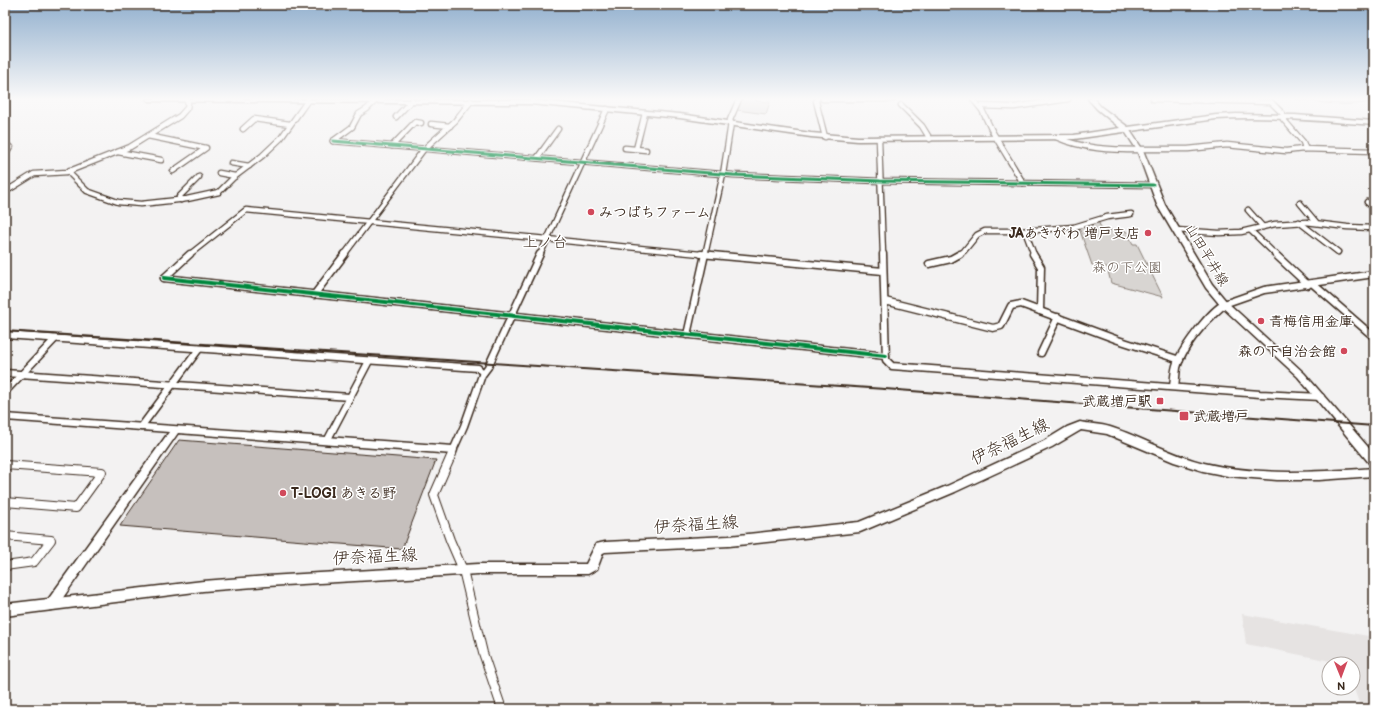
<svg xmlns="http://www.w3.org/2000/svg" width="1379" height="714" font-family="'Balsamiq Sans','Klee One',sans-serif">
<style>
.built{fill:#e6e3e2}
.green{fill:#d8d5d2;stroke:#8a8078}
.building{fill:#c6c0bd;stroke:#3b2a1e}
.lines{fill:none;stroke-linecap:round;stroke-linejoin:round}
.minor-far2-casing{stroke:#3b2a1e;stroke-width:7}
.minor-far1-casing{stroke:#3b2a1e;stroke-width:9}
.minor-casing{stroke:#3b2a1e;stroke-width:10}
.tertiary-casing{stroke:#3b2a1e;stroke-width:3}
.secondary-casing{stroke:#3b2a1e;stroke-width:3}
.primary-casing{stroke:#3b2a1e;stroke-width:3}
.minor-far2{stroke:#fff;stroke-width:4.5}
.minor-far1{stroke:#fff;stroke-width:6}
.minor{stroke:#fff;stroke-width:8}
.tertiary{fill:#fff;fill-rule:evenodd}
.secondary{fill:#fff;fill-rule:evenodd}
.primary{fill:#fff;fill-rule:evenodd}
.rail{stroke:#3b2a1e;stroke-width:2}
.cycleway-far1-casing{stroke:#fff;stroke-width:5}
.cycleway-casing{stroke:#fff;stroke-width:6}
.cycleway-far1{stroke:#00873e;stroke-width:3}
.cycleway{stroke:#00873e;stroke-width:4}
.poi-dot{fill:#d1495b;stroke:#fff;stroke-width:1.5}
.labels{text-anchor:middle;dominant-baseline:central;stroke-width:3;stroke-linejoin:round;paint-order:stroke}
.poi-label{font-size:14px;font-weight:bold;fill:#3b2a1e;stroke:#fff;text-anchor:start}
.street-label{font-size:14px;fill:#3b2a1e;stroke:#fff}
.park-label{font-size:14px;fill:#62554b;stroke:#fff}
.neighbourhood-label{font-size:15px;fill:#3b2a1e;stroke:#fff}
.near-street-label{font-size:17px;fill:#3b2a1e;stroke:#fff}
</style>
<rect width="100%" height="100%" fill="#f3f2f2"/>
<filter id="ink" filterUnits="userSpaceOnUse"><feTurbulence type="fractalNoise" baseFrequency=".025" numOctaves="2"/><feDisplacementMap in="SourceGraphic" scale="8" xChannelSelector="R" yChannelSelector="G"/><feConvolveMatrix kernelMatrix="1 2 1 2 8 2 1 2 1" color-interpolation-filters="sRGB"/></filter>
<g filter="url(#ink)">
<polygon class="built" points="1242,614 1374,637 1374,709 1361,709 1360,706 1353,686 1353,664 1345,664 1246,644"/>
<g class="green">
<polygon points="742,99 756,99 756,101 770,102 766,114 737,110"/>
<path d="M 1293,99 L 1374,99 L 1374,101 C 1348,108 1320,102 1293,99 Z"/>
<polygon points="1098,221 1102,230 1126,231 1133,244 1137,244 1163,297 1111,283 1107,267 1092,265 1079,228"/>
</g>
<polygon class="building" points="179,440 436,460 402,549 120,526"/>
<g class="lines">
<g class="minor-far2-casing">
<g id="minor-far2">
<polyline points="817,99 816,101 825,137"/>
<polyline points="823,99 893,99"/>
<polyline points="973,99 982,110 992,131 1023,183"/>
<polyline points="1153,99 1271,102 1283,114 1283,119 1303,142 1305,148 1303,149"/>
<polyline points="901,105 922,126 930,139"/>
<polyline points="981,106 1014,107 1068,99"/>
<polyline points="396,117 412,100"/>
<polyline points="431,124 450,126"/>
<polyline points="243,129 254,119 290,124"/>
<polyline points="148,136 206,148 173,171"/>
<path d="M 1056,137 C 1083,149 1111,150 1140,150"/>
<polyline points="879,139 883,255"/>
<polyline points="333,141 733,175 880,181 1153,185"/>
<polyline points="333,141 352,127 359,114 367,109 377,99"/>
<polyline points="392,146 415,122 421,123"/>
<polyline points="625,148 646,150"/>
<polyline points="636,149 645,113"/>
<polyline points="1139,149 1188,149 1227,145 1286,151 1303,149 1374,151"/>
<polyline points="118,152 161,160"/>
<polyline points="537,158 558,129"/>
<polyline points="231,163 249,166"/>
<polyline points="70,170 71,175 87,191 118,202 141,204 187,199 219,192 233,178 262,156 281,138 308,100"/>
<polyline points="219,173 235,176"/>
<polyline points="5,192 34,174 67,172 130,147 180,116 187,108 188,103 186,99"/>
<polyline points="181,200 179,197 199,177"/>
<polyline points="1367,202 1374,208"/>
<polyline points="1300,203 1316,222"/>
<polyline points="1248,210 1263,227"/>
<polyline points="1299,222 1338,252"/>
<polyline points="1176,230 1219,233 1241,232 1275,224 1306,222 1347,227 1374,228"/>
<polyline points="1025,231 1034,255"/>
<polyline points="1251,231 1276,255"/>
<polyline points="189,255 246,210 711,255"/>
<polyline points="344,255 424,149 455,121 471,101"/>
<polyline points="540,255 607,109"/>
<polyline points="705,255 723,174 731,123 730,120 739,99"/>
<polyline points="959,255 964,251 977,235 985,231 1022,231 1074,227 1107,217 1131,214"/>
</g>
</g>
<g class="minor-far1-casing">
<g id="minor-far1">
<polyline points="701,254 883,271"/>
<polyline points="883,254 886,360 892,366 1260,394 1321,397"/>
<polyline points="1033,254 1041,267 1040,311"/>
<polyline points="1275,254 1308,285"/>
<polyline points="929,264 951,259 960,254"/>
<polyline points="164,278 190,254"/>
<polyline points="164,278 886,356"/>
<polyline points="1313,284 1374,337"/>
<polyline points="314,295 345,254"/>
<polyline points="885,301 993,328 1001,326 1011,306 1021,304 1118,340 1180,360"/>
<polyline points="1224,304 1264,290 1374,274"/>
<polyline points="5,335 478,368 483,373"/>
<polyline points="687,335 705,254"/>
<polyline points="1041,353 1058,317"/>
<polyline points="5,373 350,397"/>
<polyline points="5,392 55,339"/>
<polyline points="141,427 199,349"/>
<polyline points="327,441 369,361"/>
<polyline points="451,455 464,426 482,375 488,367 540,254"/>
</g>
</g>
<g class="minor-casing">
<g id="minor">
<polyline points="452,454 434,495 450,540 463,570 483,653 502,709"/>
<polyline points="5,465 102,472 76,508 5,502"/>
<polyline points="5,536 51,540 34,562 5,566"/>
</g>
</g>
<g class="tertiary-casing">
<g id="tertiary">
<polygon points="5,141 13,147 7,156 5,157 5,150 7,147 5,146"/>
<path d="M 1224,301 L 1228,304 L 1227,306 C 1209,322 1187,344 1180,368 C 1179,374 1179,381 1178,387 L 1177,389 L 1171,389 L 1170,387 C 1171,378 1171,370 1174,362 C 1180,347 1209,307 1224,301 Z"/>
<polygon points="5,414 453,446 456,447 457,450 456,453 453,454 178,433 55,609 51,610 47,609 46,605 47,601 169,432 5,420"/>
</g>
</g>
<g class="secondary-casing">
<g id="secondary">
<polygon points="1127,128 1129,129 1143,150 1165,205 1212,284 1227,302 1304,373 1374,454 1374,465 1370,464 1298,377 1221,306 1206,288 1157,205 1137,150 1124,130"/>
<path d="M 1080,422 C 1090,424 1101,424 1110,427 C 1142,437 1171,455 1204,463 C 1259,476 1318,472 1374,468 L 1374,476 L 1319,480 L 1277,480 L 1228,476 L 1203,471 L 1174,462 L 1107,434 L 1081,430 L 1052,447 L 955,492 L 860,532 L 729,546 L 605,552 L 603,553 L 597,569 L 588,574 L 478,574 L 267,586 L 203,591 L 5,616 L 5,604 L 203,581 L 267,576 L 478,564 L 586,564 L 596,544 L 605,542 L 729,536 L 859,522 L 947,486 L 1044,441 L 1067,427 Z"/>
</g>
</g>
<g class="primary-casing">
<path id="primary" d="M 146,99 L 530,100 L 680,114 L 811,133 L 858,137 L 1074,135 L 1120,128 L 1097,109 L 1088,99 L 1094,99 L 1101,107 L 1128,127 L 1216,115 L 1236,114 L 1295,115 L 1374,121 L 1374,125 C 1321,121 1269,116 1216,119 L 1074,139 L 858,141 L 811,137 L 680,118 L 530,104 L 149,101 Z"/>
</g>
<use href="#minor-far2" class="minor-far2"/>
<use href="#minor-far1" class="minor-far1"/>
<use href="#minor" class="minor"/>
<use href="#tertiary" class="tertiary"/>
<use href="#secondary" class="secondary"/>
<use href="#primary" class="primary"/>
<polyline class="rail" points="5,331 885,389 1374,426"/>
<g class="cycleway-far1-casing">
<polyline id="cycleway-far1" points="333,141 733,175 880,181 1153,185"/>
</g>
<g class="cycleway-casing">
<polyline id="cycleway" points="164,278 886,356"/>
</g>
<use href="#cycleway-far1" class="cycleway-far1"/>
<use href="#cycleway" class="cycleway"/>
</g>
</g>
<linearGradient id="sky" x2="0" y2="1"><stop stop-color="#92b0ce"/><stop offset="0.5" stop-color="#faf9f9"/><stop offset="1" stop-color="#faf9f9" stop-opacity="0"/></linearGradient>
<rect width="1379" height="198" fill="url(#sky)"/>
<g class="poi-dot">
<circle cx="591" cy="212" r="4"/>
<circle cx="1148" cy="233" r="4"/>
<circle cx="1261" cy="321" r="4"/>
<circle cx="1344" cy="351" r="4"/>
<rect x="1156" y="397" width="8" height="8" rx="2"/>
<rect x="1179" y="411" width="10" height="10" rx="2"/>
<circle cx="283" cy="493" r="4"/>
</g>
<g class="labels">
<g class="poi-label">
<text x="599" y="212">みつばちファーム</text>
<text x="1140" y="233" text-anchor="end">JAあきがわ 増戸支店</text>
<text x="1269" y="321">青梅信用金庫</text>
<text x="1336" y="351" text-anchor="end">森の下自治会館</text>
<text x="1152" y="401" text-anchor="end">武蔵増戸駅</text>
<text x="1193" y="416">武蔵増戸</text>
<text x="291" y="493">T-LOGI あきる野</text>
</g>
<g class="street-label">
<text transform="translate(1207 255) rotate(59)">山田平井線</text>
</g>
<g class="park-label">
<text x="1127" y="267">森の下公園</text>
</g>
<g class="neighbourhood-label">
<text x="545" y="242">上ノ台</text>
</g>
<g class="near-street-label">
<text transform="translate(1010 442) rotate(-26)">伊奈福生線</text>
<text transform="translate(696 525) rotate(-4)">伊奈福生線</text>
<text transform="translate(375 557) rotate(-3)">伊奈福生線</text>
</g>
</g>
<rect width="1379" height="714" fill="none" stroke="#fff" stroke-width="20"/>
<rect x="10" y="10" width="1359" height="694" fill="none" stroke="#3b2a1e" stroke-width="1.5" filter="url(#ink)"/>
<g transform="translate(1341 676) rotate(179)"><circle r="19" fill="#ffffff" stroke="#b1aaa5"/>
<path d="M0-3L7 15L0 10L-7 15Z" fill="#d1495b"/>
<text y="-6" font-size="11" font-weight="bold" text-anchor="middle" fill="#3b2a1e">N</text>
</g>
</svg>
